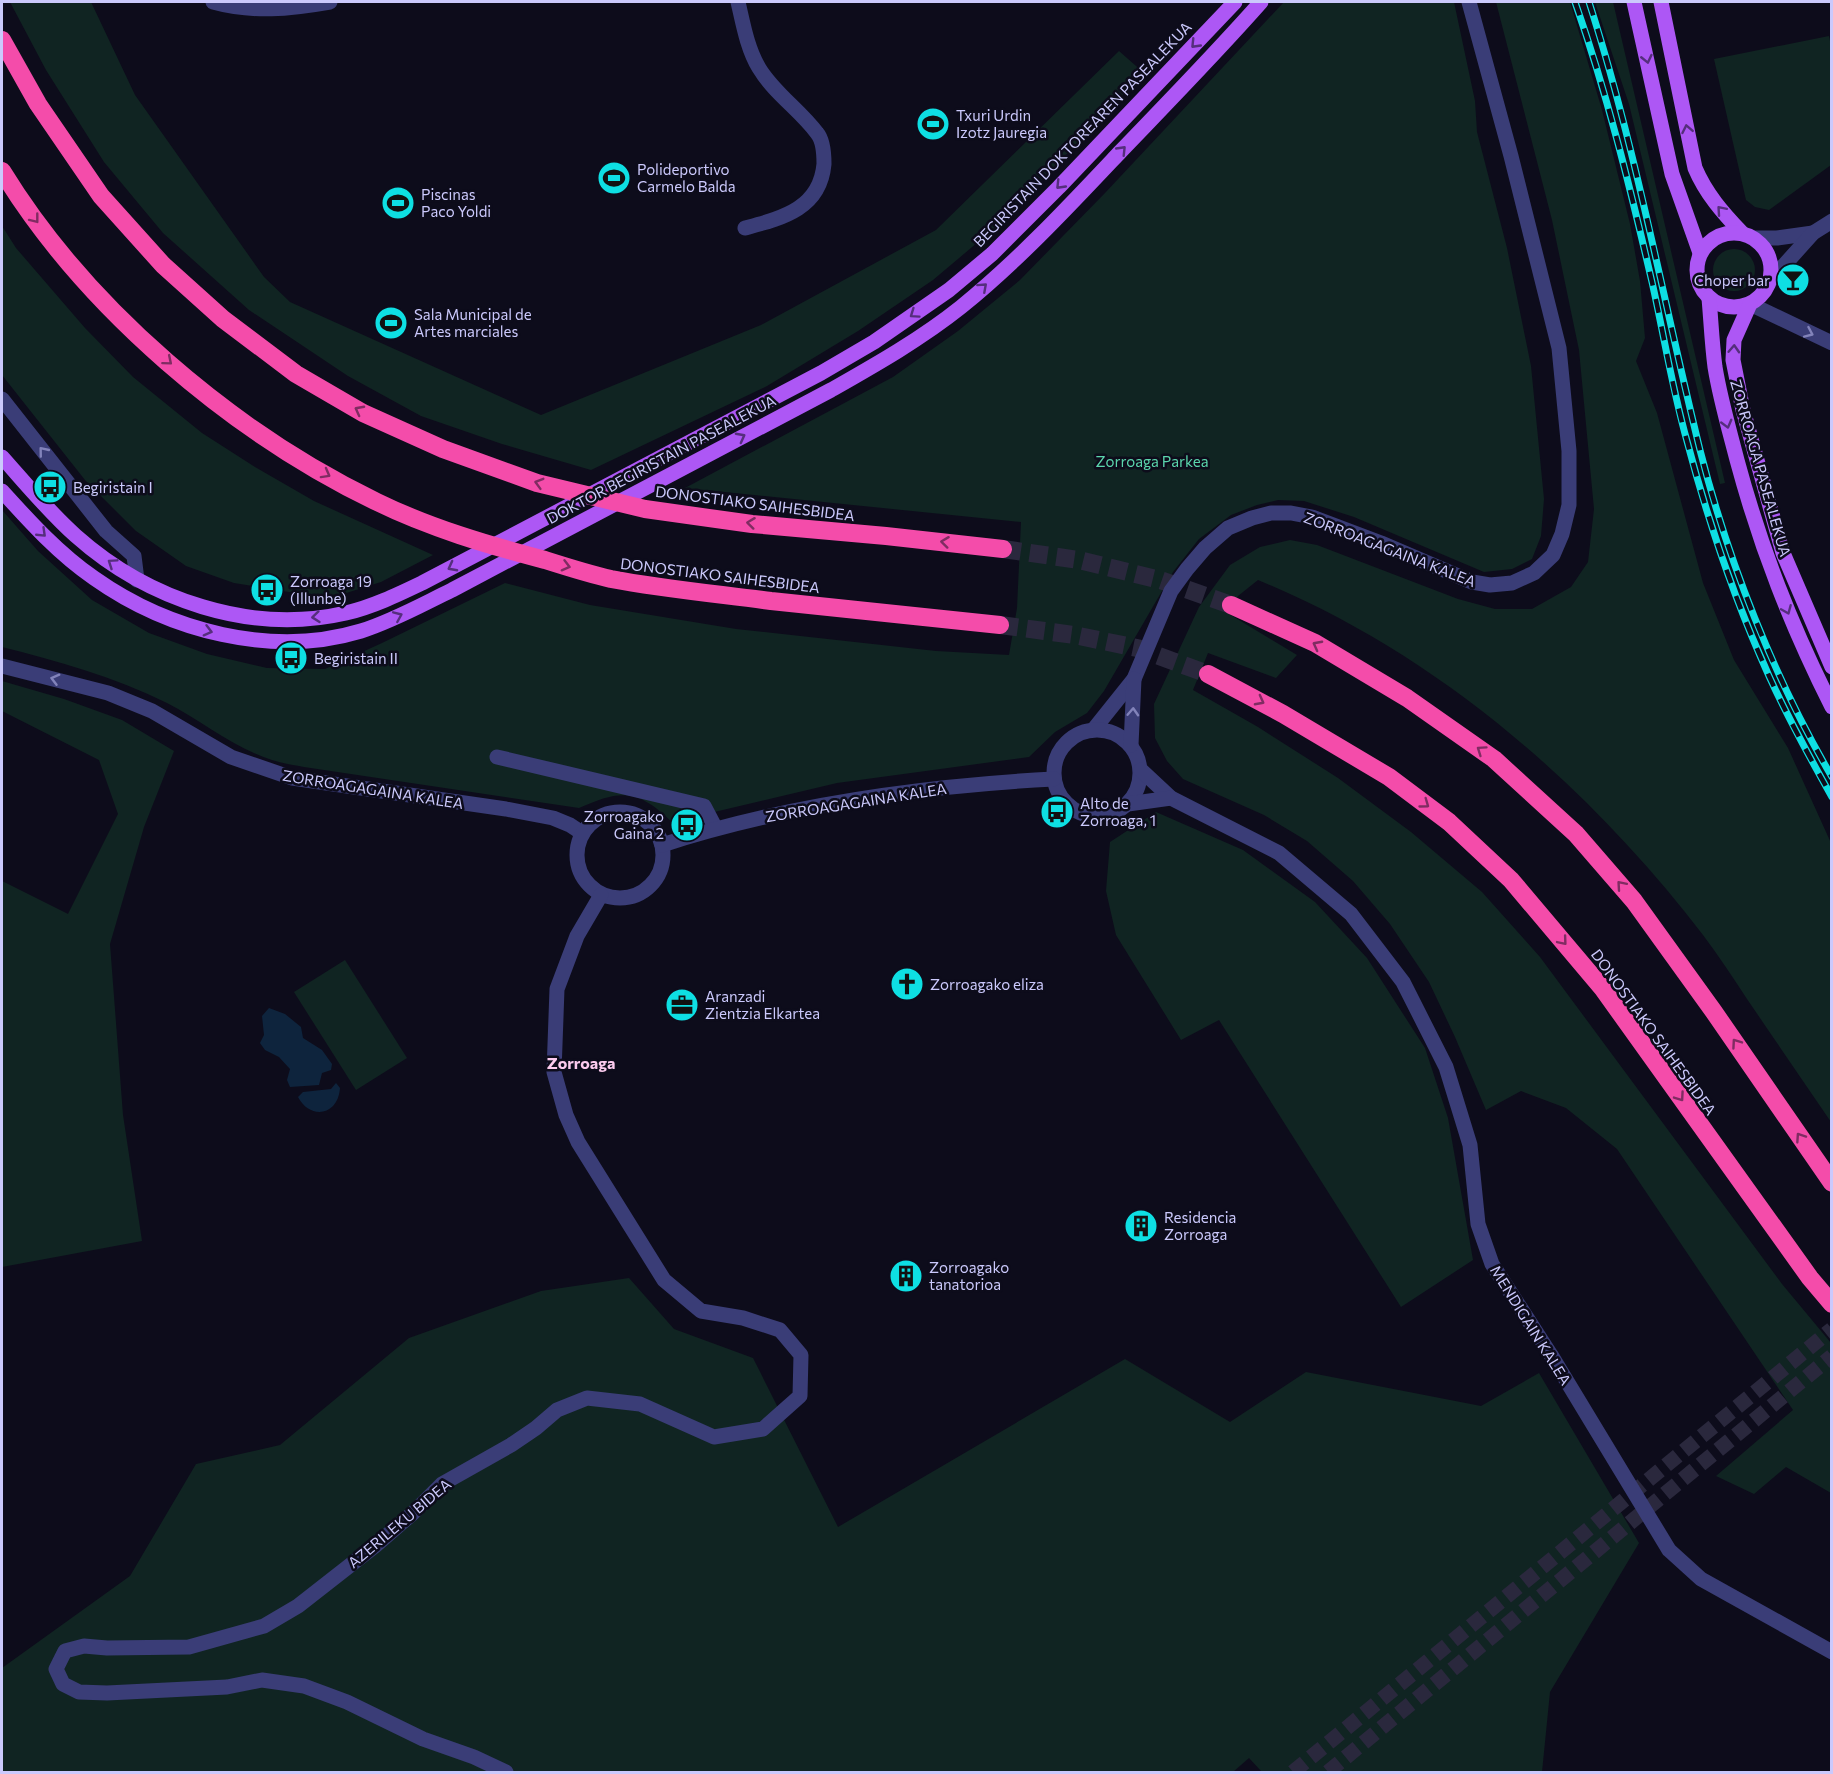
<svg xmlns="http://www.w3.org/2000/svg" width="1833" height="1774" font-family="Commissioner,sans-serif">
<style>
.green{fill:#102422}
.water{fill:#0e243d}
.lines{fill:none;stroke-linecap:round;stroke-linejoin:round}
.major-tunnel{stroke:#2a283d;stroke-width:15;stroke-dasharray:15 8;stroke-linecap:butt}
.highway-tunnel{stroke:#2a283d;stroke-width:18;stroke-dasharray:18 9;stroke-linecap:butt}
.minor{stroke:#3a3d77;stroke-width:15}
.major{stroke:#ad57f5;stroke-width:15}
.highway{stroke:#f44caa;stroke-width:18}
.rail-casing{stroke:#0edfe3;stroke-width:7}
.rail{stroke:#0d0c1b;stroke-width:4.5;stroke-dasharray:14;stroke-linecap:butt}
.oneway{stroke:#552e7d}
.oneway2{stroke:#802c62}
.oneway3{stroke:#8283ba}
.labels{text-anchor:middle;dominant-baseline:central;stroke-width:5;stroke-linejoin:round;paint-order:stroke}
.poi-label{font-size:15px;fill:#cbc9fc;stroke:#0d0c1b;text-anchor:start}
.street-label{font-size:15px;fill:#cbc9fc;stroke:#0d0c1b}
.park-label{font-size:15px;fill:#5bd6ad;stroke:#0d0c1b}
.neighbourhood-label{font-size:16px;font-weight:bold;fill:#fccbee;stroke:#0d0c1b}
</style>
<rect width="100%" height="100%" fill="#0d0c1b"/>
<g class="green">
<polygon points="10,2 91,2 135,95 264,277 290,302 541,415 761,325 936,230 1119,51 1144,73 1003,221 933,280 858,331 767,386 591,470 502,444 421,416 348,376 249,310 163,233 104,162 46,70"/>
<path d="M 1284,2 L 1454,2 L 1475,101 L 1477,132 L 1507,248 L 1531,366 L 1544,499 L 1541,536 L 1532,559 L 1512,569 L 1484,572 L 1354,517 L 1304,501 L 1278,500 L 1257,505 L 1231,515 L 1199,539 L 1173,572 L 1104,691 L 1087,713 L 1055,732 L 1029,757 L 837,783 L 672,822 C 638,789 621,789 579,808 L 304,767 C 293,765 282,763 272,760 C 234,748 202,721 167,703 C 115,677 57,661 2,647 L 2,510 L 38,551 L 92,600 L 149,633 L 207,654 L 267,668 L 325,669 L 382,643 L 505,583 L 590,605 L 736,629 L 936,651 L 1009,655 L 1017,608 L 1021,522 L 685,488 L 893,377 L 958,331 L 1020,280 L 1105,193 Z"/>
<path d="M 1496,2 L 1570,2 L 1602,110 L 1630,224 L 1640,281 L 1645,338 L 1636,361 L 1657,413 L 1703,583 L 1734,660 L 1788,748 L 1831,843 L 1831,1122 C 1803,1081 1775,1040 1747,999 C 1733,978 1719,956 1703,935 C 1588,785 1436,653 1258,580 L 1238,596 L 1229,614 L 1297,655 L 1276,678 L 1208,653 L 1193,690 L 1258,727 L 1338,778 L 1411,832 L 1482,892 L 1540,957 L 1782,1284 L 1831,1343 L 1831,1493 L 1786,1467 L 1754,1494 L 1716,1476 L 1793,1410 L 1617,1149 L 1566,1108 L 1521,1091 L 1486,1110 L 1455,1037 L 1429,982 L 1390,924 L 1353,881 L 1307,841 L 1264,815 L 1183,779 L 1167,761 L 1155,738 L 1154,704 L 1199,607 L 1230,565 L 1260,547 L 1290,540 L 1317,545 L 1458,599 L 1495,609 L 1532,609 L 1571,587 L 1588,562 L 1594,509 L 1579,350 L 1552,220 Z"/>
<polygon points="1595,2 1613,2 1725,483 1720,484 1629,104"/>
<polygon points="1829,36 1832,51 1831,165 1769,210 1755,207 1746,200 1714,59"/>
<polygon points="2,226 16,248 85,328 133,377 202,433 255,467 314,501 433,555 381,582 340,595 301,594 234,583 186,566 136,531 85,480 2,375"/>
<circle cx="1734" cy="270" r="21"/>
<polygon points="2,681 64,699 122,720 174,751 144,827 110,944 123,1115 142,1241 2,1267 2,881 68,914 118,814 99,760 2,711"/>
<polygon points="1156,812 1243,850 1315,902 1367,958 1425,1048 1448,1118 1473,1260 1401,1307 1219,1020 1181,1040 1116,935 1106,891 1110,842"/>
<polygon points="345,960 407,1058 356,1090 294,992"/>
<polygon points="629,1278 674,1329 753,1358 838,1527 1125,1359 1230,1422 1306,1372 1481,1406 1539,1373 1639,1543 1550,1692 1542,1772 1262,1772 1249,1758 1233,1772 2,1772 2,1668 130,1576 196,1464 280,1445 409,1338 541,1291"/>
</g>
<g class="water">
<polygon points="269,1008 285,1014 301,1027 303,1038 322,1050 332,1064 331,1070 322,1073 319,1085 290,1087 287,1080 290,1069 279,1057 265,1050 260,1043 264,1035 262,1016"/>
<path d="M 336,1083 L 340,1088 C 338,1116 310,1120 298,1097 L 303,1092 L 331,1089 Z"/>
</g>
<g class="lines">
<g class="major-tunnel">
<polyline points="1293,1772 1832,1329"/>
<polyline points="1328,1772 1832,1356"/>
</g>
<g class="highway-tunnel">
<polyline points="1003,549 1079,560 1160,580 1231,605"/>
<polyline points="1000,625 1074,635 1137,648 1208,674"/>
</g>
<g class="minor">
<path d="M 213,2 C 253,13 290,9 330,2"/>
<path d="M 738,2 C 743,23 747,48 759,68 C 774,93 800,110 817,133 C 823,140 824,154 824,164 C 820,209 782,218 745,228"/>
<polyline points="1754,238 1777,238 1813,233"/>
<polyline points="1769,282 1813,233 1832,221"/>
<polyline points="1750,304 1832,343"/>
<polyline points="2,399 106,531 134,556 137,580"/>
<polyline points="2,666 108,693 152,711 231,757 292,778 506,809 553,818 570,825 582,833"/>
<polyline points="1094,729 1134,679 1171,591 1187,569 1205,548 1228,528 1252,518 1271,513 1291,513 1312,517 1381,543 1472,582 1490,585 1512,583 1534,573 1553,555 1562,534 1569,505 1569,451 1559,348 1511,156 1469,2"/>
<circle cx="1097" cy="773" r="43"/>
<polyline points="1131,745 1134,679"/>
<polyline points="497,757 704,806 715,827"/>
<polyline points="1141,770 1171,798 1279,853 1351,914 1403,982 1446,1067 1470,1145 1478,1224 1492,1264 1551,1355 1669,1550 1701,1579 1832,1652"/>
<polyline points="1128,804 1171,798"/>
<circle cx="620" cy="855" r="43"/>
<path d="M 662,845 C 789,804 921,786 1054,779"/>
<polyline points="506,1772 474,1757 423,1739 347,1702 304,1686 262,1680 227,1687 107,1693 79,1692 63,1684 56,1669 65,1651 84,1646 107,1648 189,1647 264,1626 298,1606 376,1545 413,1513 442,1484 511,1445 536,1428 557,1410 587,1398 640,1404 714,1437 763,1429 800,1396 801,1355 780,1330 743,1318 701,1311 664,1280 578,1142 566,1115 554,1072 557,989 577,936 601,895"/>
</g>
<g class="major">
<polyline points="1634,2 1672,174 1700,253"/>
<path d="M 1661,2 L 1695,168 C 1706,194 1723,213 1742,233"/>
<circle cx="1734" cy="270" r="37"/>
<path d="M 1709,298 C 1711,321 1712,344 1715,367 C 1720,398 1729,429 1737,460 C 1761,549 1791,625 1832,707"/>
<polyline points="1750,304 1734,340 1733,360 1743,410 1783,553 1832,667"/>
<path d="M 2,457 C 26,484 49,512 76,536 C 148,600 251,635 346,613 C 372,607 397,595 422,583 L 821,373 L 874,342 L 949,290 L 992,254 L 1059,187 L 1235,2"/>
<path d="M 2,491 C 30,522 59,554 94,578 C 169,631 272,658 361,631 C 393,621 423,604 452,590 L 831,390 C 875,365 921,339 961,307 C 1019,260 1070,205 1121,151 C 1168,102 1216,53 1261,2"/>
</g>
<g class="highway">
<polyline points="2,40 38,104 101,196 163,265 223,319 296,374 363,413 443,449 537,483 645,509 752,524 886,536 1003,549"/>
<path d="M 2,171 C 86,308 232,432 377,502 C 430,528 488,545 545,560 C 567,567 589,574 611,579 C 664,589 718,594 771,601 C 847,609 924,617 1000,625"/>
<polyline points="1231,605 1315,643 1407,698 1494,759 1576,834 1634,901 1714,1012 1832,1183"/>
<polyline points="1208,674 1283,714 1389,777 1449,822 1511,880 1603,989 1810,1278 1832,1304"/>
</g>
<g class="rail-casing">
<g id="rail">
<path d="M 1575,2 C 1607,93 1630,187 1652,282 C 1664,335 1672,388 1687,441 C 1708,521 1735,601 1769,676 C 1788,718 1810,758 1832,797"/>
<path d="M 1589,2 C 1636,148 1663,300 1700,450 C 1728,561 1774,678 1832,777"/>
</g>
</g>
<use href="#rail" class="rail"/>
</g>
<defs><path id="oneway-chevron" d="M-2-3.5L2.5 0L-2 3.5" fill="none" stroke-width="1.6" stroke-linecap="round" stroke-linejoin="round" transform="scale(1.5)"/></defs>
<g class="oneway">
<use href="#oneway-chevron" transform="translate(1195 44) rotate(134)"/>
<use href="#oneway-chevron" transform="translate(1647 59) rotate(77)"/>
<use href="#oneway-chevron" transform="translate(1687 129) rotate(-101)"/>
<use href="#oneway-chevron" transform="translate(1122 150) rotate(-46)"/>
<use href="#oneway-chevron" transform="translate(1060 185) rotate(134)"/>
<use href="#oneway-chevron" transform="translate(1721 210) rotate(-131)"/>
<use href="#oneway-chevron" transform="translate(983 287) rotate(-42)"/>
<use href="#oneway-chevron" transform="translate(914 314) rotate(145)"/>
<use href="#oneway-chevron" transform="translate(1734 349) rotate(-87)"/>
<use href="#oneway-chevron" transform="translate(1727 424) rotate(75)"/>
<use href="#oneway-chevron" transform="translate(741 437) rotate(-28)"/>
<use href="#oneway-chevron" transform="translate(42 533) rotate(44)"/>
<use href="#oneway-chevron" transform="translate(112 563) rotate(-146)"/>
<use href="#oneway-chevron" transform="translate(452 567) rotate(152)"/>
<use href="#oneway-chevron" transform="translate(1787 610) rotate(67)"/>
<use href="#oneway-chevron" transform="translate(398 616) rotate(-23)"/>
<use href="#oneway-chevron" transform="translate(316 617) rotate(174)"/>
<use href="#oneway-chevron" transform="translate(208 631) rotate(15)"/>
</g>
<g class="oneway2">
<use href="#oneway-chevron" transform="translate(35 219) rotate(52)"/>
<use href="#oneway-chevron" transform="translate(168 361) rotate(40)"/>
<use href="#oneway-chevron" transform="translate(359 410) rotate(-152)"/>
<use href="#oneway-chevron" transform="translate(326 474) rotate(29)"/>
<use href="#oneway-chevron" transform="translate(539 483) rotate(-164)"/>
<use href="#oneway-chevron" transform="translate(751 523) rotate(-173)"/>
<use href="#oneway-chevron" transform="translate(945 542) rotate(-173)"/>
<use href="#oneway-chevron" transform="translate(566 566) rotate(15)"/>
<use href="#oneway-chevron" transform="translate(1317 645) rotate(-152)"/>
<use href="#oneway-chevron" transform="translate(1260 701) rotate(28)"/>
<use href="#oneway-chevron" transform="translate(1481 750) rotate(-145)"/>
<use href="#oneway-chevron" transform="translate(1425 804) rotate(36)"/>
<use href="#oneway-chevron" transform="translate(1621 885) rotate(-131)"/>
<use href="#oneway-chevron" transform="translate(1563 941) rotate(50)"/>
<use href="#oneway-chevron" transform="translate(1736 1043) rotate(-125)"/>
<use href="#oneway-chevron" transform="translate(1680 1097) rotate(55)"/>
<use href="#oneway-chevron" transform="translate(1800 1137) rotate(-124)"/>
</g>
<g class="oneway3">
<use href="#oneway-chevron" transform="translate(1809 333) rotate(24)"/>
<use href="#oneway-chevron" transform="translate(43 451) rotate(-129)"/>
<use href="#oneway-chevron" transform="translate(55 679) rotate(-165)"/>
<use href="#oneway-chevron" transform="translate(1133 712) rotate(-87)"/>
</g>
<defs>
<g id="stadium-disc" transform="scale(1.725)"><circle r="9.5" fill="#0edfe3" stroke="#0d0c1b"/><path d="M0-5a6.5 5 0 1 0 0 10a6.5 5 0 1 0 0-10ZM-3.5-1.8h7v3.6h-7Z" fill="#111"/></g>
<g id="bar-disc" transform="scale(1.725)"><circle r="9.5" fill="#0edfe3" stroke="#0d0c1b"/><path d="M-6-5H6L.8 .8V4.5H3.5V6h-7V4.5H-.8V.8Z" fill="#111"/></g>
<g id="bus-disc" transform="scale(1.725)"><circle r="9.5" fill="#0edfe3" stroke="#0d0c1b"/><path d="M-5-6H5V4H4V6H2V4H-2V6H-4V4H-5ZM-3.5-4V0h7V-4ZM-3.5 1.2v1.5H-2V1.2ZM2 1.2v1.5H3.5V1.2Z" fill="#111"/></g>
<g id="church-disc" transform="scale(1.725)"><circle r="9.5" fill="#0edfe3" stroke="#0d0c1b"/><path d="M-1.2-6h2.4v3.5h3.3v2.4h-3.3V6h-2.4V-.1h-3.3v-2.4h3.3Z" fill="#111"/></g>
<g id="office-disc" transform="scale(1.725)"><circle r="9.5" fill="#0edfe3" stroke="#0d0c1b"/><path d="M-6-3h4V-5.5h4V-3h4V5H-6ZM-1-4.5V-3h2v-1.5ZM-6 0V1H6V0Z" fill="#111"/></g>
<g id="building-disc" transform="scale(1.725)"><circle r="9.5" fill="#0edfe3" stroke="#0d0c1b"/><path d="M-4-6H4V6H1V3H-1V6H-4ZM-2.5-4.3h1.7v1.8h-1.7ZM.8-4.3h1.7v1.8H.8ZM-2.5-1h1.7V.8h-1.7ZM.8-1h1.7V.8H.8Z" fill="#111"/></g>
</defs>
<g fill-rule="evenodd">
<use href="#stadium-disc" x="933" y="124"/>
<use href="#stadium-disc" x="614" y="178"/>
<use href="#stadium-disc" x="398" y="203"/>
<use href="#bar-disc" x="1793" y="280"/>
<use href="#stadium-disc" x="391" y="323"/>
<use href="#bus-disc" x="50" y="487"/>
<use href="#bus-disc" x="267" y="590"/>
<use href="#bus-disc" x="291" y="658"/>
<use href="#bus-disc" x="1057" y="812"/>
<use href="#bus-disc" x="687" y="825"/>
<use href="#church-disc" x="907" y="984"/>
<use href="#office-disc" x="682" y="1005"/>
<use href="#building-disc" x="1141" y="1226"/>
<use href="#building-disc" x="906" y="1276"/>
</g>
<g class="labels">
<g class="poi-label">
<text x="956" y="115">Txuri Urdin<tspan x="956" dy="17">Izotz Jauregia</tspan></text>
<text x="637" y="169">Polideportivo<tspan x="637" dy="17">Carmelo Balda</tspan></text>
<text x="421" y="194">Piscinas<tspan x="421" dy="17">Paco Yoldi</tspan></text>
<text x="1770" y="280" text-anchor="end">Choper bar</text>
<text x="414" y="314">Sala Municipal de<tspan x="414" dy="17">Artes marciales</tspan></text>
<text x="73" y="487">Begiristain I</text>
<text x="290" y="581">Zorroaga 19<tspan x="290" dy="17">(Illunbe)</tspan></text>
<text x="314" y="658">Begiristain II</text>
<text x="1080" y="803">Alto de<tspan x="1080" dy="17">Zorroaga, 1</tspan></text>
<text x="664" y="816" text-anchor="end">Zorroagako<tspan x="664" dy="17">Gaina 2</tspan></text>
<text x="930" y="984">Zorroagako eliza</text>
<text x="705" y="996">Aranzadi<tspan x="705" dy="17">Zientzia Elkartea</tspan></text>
<text x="1164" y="1217">Residencia<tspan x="1164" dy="17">Zorroaga</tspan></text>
<text x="929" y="1267">Zorroagako<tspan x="929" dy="17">tanatorioa</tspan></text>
</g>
<g class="street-label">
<text transform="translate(1082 134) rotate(-46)">BEGIRISTAIN DOKTOREAREN PASEALEKUA</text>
<text transform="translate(661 459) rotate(-28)">DOKTOR BEGIRISTAIN PASEALEKUA</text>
<text transform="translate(1761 468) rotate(74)">ZORROAGA PASEALEKUA</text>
<text transform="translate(755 503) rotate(7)">DONOSTIAKO SAIHESBIDEA</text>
<text transform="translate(1390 549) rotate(21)">ZORROAGAGAINA KALEA</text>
<text transform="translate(720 575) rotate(7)">DONOSTIAKO SAIHESBIDEA</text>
<text transform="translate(373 789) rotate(9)">ZORROAGAGAINA KALEA</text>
<text transform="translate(856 802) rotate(-9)">ZORROAGAGAINA KALEA</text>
<text transform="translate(1654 1032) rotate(54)">DONOSTIAKO SAIHESBIDEA</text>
<text transform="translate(1531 1325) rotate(58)">MENDIGAIN KALEA</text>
<text transform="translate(399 1523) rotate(-40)">AZERILEKU BIDEA</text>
</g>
<g class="park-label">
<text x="1152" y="461">Zorroaga Parkea</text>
</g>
<g class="neighbourhood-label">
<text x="581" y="1062">Zorroaga</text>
</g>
</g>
<rect width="1833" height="1774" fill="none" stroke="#cbc9fc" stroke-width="6"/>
</svg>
